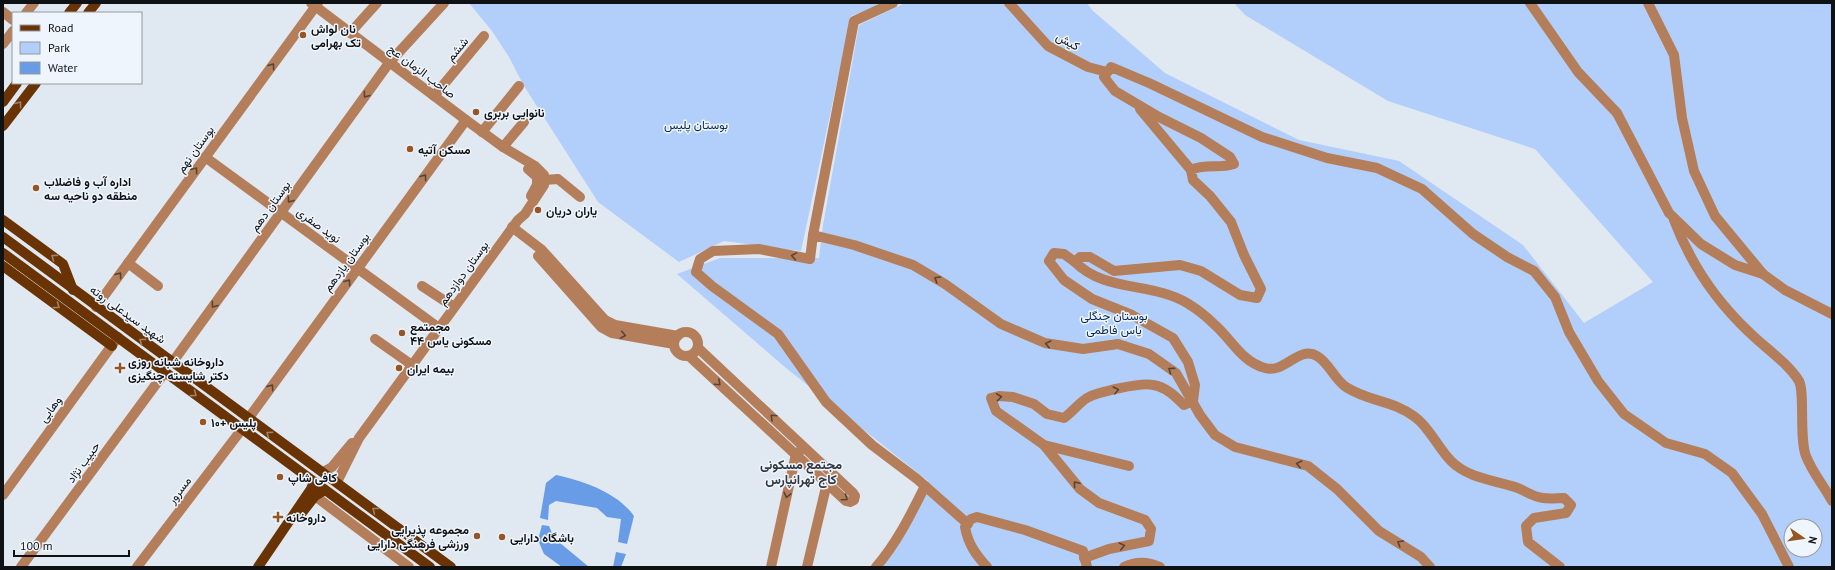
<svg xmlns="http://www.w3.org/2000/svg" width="1835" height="570" font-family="'PT Sans',Vazirmatn,sans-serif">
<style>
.green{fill:#b1cffa;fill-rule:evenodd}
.water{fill:#699ce7}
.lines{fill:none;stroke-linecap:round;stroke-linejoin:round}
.minor{stroke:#b47e5b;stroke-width:10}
.major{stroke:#693304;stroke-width:10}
.oneway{stroke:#594334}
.oneway2{stroke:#9f8168}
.poi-dot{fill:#975524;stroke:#eff5fd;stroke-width:1.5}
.labels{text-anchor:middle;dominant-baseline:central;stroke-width:3;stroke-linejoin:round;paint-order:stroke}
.poi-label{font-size:12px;font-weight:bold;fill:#0f1215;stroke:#eff5fd;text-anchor:start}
.street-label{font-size:12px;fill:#0f1215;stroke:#eff5fd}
.park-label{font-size:12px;fill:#062957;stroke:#eff5fd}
.neighbourhood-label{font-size:13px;font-weight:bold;fill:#323840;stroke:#eff5fd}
</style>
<rect width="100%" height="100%" fill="#e0e8f2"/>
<g class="green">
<polygon points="469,3 885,3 851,16 801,251 724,241 679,262 598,202 524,86 509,57 492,31"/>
<path d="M 905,3 L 1087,3 L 1092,10 L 1165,73 L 1299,140 L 1399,161 L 1523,245 L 1584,323 L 1653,282 L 1535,149 L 1388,101 L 1245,15 L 1234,3 L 1832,3 L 1832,567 L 876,567 L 928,481 L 786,368 L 677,274 L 720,258 L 819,258 L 823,225 L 859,25 ZM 1791,526 L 1815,526 L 1815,550 L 1791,550 Z"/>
</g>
<g class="water">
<path d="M 556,475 C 583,481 617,492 634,516 L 627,544 L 618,542 L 621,519 L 607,517 L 597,508 L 556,501 L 549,505 L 548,520 L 540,518 L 546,483 Z"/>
<polygon points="542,525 549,526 554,538 589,567 562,567 544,554 538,540"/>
<polygon points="616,552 626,554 621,567 613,567"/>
</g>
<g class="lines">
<g class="minor">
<polyline points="311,3 466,120 503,147 535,166 544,175 544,185 525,214 518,220 359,438 337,482"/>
<polyline points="1009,3 1048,46 1088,67 1107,72"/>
<polyline points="1530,3 1578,72 1617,113 1669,213 1701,244 1735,265 1763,274 1715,216 1694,171 1682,118 1674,55 1648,3"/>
<polyline points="3,12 13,20"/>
<polyline points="26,13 34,3"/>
<polyline points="350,33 377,3"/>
<polyline points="3,44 13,31"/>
<polyline points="434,96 484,36"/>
<polyline points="1140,109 1191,170"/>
<polyline points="482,132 519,86"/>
<polyline points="503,147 524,122"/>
<polyline points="205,157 439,328"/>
<polyline points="528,169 537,177 537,185 531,196"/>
<polyline points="544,180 558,179 580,197"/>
<path d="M 1674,220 C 1690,262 1716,301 1749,332 C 1765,348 1787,362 1799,381 C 1805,392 1799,439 1806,456 C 1812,472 1824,486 1832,501"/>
<polyline points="512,227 542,250 605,320 615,325 678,336"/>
<polyline points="813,235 854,21 893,3"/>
<polyline points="538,256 601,327 612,333 674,344"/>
<polyline points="1075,262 1064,254 1054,253 1049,261 1064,280 1092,299 1132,315 1173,338 1188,362 1195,385 1193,401"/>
<polyline points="128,263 158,286"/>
<polyline points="1763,274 1785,290 1832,314"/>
<polyline points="422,286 454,307"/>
<polyline points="96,307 318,3"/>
<circle cx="686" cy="344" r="12"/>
<polyline points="375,339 412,365"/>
<polyline points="689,356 846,501 850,502 854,500 855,496 853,493 698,348"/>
<polyline points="172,363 389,63 444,3"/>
<polyline points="248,419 466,120"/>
<polyline points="1044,445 1129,466"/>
<polyline points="323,472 332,467 352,443"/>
<polyline points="3,495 118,337"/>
<polyline points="315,496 409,567"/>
<polyline points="968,524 917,479 872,445 826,402 778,334 712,286 696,272 700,259 713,251 759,249 810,259 813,235 854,245 913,265 945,284 1001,324 1045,343 1083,349 1118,344 1149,354 1176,373 1200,415 1215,435 1235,447 1308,466 1337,489 1379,531 1421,557 1430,567"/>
<path d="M 1084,558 L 1109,549 L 1149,541 L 1151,529 L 1145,520 L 1099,503 L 1080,489 L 1044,445 L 996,411 L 991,398 L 999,396 L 1013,397 L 1034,404 L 1047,414 L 1064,418 C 1072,412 1080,402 1087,398 C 1097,392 1142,382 1153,385 C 1166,387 1175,396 1184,405 L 1193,401"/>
<polyline points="21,567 165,372"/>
<polyline points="137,567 242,429"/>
<polyline points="771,567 796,454 800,451"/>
<polyline points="807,567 827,483"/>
<path d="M 876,567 C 897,543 911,514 925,486"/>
<path d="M 987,567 C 976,555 968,544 965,527 L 971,519 L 977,517 L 1025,530 L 1083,551 L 1087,567"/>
<path d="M 1124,567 C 1136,561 1149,562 1160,567"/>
<path d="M 1560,567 L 1528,542 L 1526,526 L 1534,518 L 1566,513 L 1571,505 L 1564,498 C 1557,498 1550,499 1543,498 C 1533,497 1524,490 1515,487 C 1493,480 1468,478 1451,461 C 1438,448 1430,428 1415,417 C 1393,400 1369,402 1346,387 C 1334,379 1330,364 1317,356 C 1299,345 1285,374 1265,368 C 1242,362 1232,340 1215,325 C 1207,317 1197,309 1187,303 C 1152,282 1104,292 1075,262 L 1080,257 L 1090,257 L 1114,271 L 1180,265 L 1201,271 L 1240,295 L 1257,298 L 1261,289 L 1244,255 L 1231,222 L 1210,196 L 1193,180 L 1191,170 C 1206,163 1219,169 1234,164 L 1230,157 L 1201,138 L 1159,117 L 1115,91 L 1104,77 L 1111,67 L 1149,83 L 1262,137 L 1327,158 L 1377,168 L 1422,189 L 1473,234 L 1507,257 L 1534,271 L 1555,297 L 1569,332 L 1598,381 L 1624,414 L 1666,443 L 1705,454 L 1732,473 L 1762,514 L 1789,567"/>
</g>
<g class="major">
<polyline points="69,13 77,3"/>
<polyline points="88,13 96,3"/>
<polyline points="3,102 17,83"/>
<polyline points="3,126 36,83"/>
<polyline points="3,220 63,264 73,290"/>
<polyline points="3,237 451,567"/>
<polyline points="3,253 430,567"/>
<polyline points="3,266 112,346"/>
<polyline points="301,514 315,496 325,490"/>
<polyline points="258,567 311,489 314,482"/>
</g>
</g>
<defs><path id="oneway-chevron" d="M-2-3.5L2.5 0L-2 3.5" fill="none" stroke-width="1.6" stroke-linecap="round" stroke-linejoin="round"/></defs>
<g class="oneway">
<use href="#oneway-chevron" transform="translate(272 66) rotate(-54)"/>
<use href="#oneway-chevron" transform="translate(366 95) rotate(126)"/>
<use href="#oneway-chevron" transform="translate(195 170) rotate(-54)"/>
<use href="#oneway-chevron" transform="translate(424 177) rotate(-54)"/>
<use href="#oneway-chevron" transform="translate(290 200) rotate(126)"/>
<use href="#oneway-chevron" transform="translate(794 256) rotate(-170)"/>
<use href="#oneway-chevron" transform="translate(119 275) rotate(-54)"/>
<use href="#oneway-chevron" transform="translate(937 279) rotate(-149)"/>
<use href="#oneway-chevron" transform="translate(348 282) rotate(-54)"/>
<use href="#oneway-chevron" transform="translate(214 305) rotate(126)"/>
<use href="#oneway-chevron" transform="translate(623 335) rotate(10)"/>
<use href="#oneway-chevron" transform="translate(1048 344) rotate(-167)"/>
<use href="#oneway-chevron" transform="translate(1171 370) rotate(-143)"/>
<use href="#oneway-chevron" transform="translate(718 383) rotate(43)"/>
<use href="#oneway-chevron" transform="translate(271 387) rotate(-54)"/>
<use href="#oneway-chevron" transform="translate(1116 390) rotate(-14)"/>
<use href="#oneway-chevron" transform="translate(999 397) rotate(-7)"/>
<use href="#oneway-chevron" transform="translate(773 417) rotate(-137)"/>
<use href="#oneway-chevron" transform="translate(1299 464) rotate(-168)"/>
<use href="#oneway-chevron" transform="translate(1076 484) rotate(-130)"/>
<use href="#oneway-chevron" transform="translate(787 495) rotate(103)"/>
<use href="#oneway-chevron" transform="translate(845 498) rotate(35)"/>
<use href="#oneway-chevron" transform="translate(1400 543) rotate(-149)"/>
<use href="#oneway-chevron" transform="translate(1122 546) rotate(-12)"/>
</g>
<g class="oneway2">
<use href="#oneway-chevron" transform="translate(19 104) rotate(-53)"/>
<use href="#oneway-chevron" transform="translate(54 257) rotate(-144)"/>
<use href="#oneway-chevron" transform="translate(57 306) rotate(36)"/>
<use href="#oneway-chevron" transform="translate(142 341) rotate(-144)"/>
<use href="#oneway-chevron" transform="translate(194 394) rotate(37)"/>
<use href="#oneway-chevron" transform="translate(269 434) rotate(-144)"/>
<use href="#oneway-chevron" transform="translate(375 510) rotate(-143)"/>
</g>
<g class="poi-dot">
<circle cx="303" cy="35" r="4"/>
<circle cx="476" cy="112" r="4"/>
<circle cx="410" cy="149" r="4"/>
<circle cx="36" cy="188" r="4"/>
<circle cx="538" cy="210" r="4"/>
<circle cx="402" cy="333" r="4"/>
<path d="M118 362h4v4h4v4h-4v4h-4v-4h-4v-4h4z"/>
<circle cx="399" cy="368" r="4"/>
<circle cx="203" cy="422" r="4"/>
<circle cx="280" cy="477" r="4"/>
<path d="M276 511h4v4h4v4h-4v4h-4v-4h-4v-4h4z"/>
<circle cx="477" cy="536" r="4"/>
<circle cx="502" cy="537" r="4"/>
</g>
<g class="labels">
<g class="poi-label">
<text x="311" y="28">نان‌ لواش‌<tspan x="311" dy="14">تک‌ بهرامی</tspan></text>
<text x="484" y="112">نانوایی بربری</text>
<text x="418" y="149">مسکن آتیه</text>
<text x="44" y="181">اداره آب و فاضلاب<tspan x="44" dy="14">منطقه دو ناحیه سه</tspan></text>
<text x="546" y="210">یاران دریان</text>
<text x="410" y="326">مجمتمع<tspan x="410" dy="14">مسکونی یاس ۴۴</tspan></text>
<text x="128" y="361">داروخانه شبانه روزی<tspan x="128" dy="14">دکتر شایسته چنگیزی</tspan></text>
<text x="407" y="368">بیمه ایران</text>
<text x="211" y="422">پلیس +۱۰</text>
<text x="288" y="477">کافی شاپ</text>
<text x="286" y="517">داروخانه</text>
<text x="469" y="529" text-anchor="end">مجموعه پذیرایی<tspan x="469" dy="14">ورزشی فرهنگی دارایی</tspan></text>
<text x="510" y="537">باشگاه دارایی</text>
</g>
<g class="street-label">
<text transform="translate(1068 41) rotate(29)">کیش</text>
<text transform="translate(457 49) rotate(-50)">ششم</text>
<text transform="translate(422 71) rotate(37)">صاحب الزمان عج</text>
<text transform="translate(195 149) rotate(-54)">بوستان نهم</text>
<text transform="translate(270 206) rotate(-54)">بوستان دهم</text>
<text transform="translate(319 225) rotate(36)">نوید صفری</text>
<text transform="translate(346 262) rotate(-54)">بوستان یازدهم</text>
<text transform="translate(463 273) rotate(-54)">بوستان دوازدهم</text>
<text transform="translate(128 314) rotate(36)">شهید سیدعلی روته</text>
<text transform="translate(50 409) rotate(-54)">وهابی</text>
<text transform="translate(83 462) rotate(-54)">حبیب نژاد</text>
<text transform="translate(179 490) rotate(-53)">مسرور</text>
</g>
<g class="park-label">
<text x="696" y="124">بوستان پلیس</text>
<text x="1114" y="315">بوستان جنگلی<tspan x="1114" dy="14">یاس فاطمی</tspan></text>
</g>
<g class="neighbourhood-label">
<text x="801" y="464">مجتمع مسکونی<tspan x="801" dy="15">کاج تهرانپارس</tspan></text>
</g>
</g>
<rect width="1835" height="570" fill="none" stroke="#0f1215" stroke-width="8"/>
<rect x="12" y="12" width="130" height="72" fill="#eff5fd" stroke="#959aa0"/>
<rect x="20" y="25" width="20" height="6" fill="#693304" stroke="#959aa0"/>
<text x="48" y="32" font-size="12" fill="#0f1215">Road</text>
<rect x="20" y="42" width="20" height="12" fill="#b1cffa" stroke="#959aa0"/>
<text x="48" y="52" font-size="12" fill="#0f1215">Park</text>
<rect x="20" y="62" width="20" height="12" fill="#699ce7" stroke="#959aa0"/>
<text x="48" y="72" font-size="12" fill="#0f1215">Water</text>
<g transform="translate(1803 538) rotate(103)"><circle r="19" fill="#eff5fd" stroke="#959aa0"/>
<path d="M0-3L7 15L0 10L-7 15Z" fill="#975524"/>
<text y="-6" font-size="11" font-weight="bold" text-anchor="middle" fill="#0f1215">N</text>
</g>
<path d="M14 550v6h115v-6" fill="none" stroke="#0f1215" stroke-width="2"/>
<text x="20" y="550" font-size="12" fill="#0f1215" stroke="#eff5fd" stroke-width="3" paint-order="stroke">100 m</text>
</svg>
